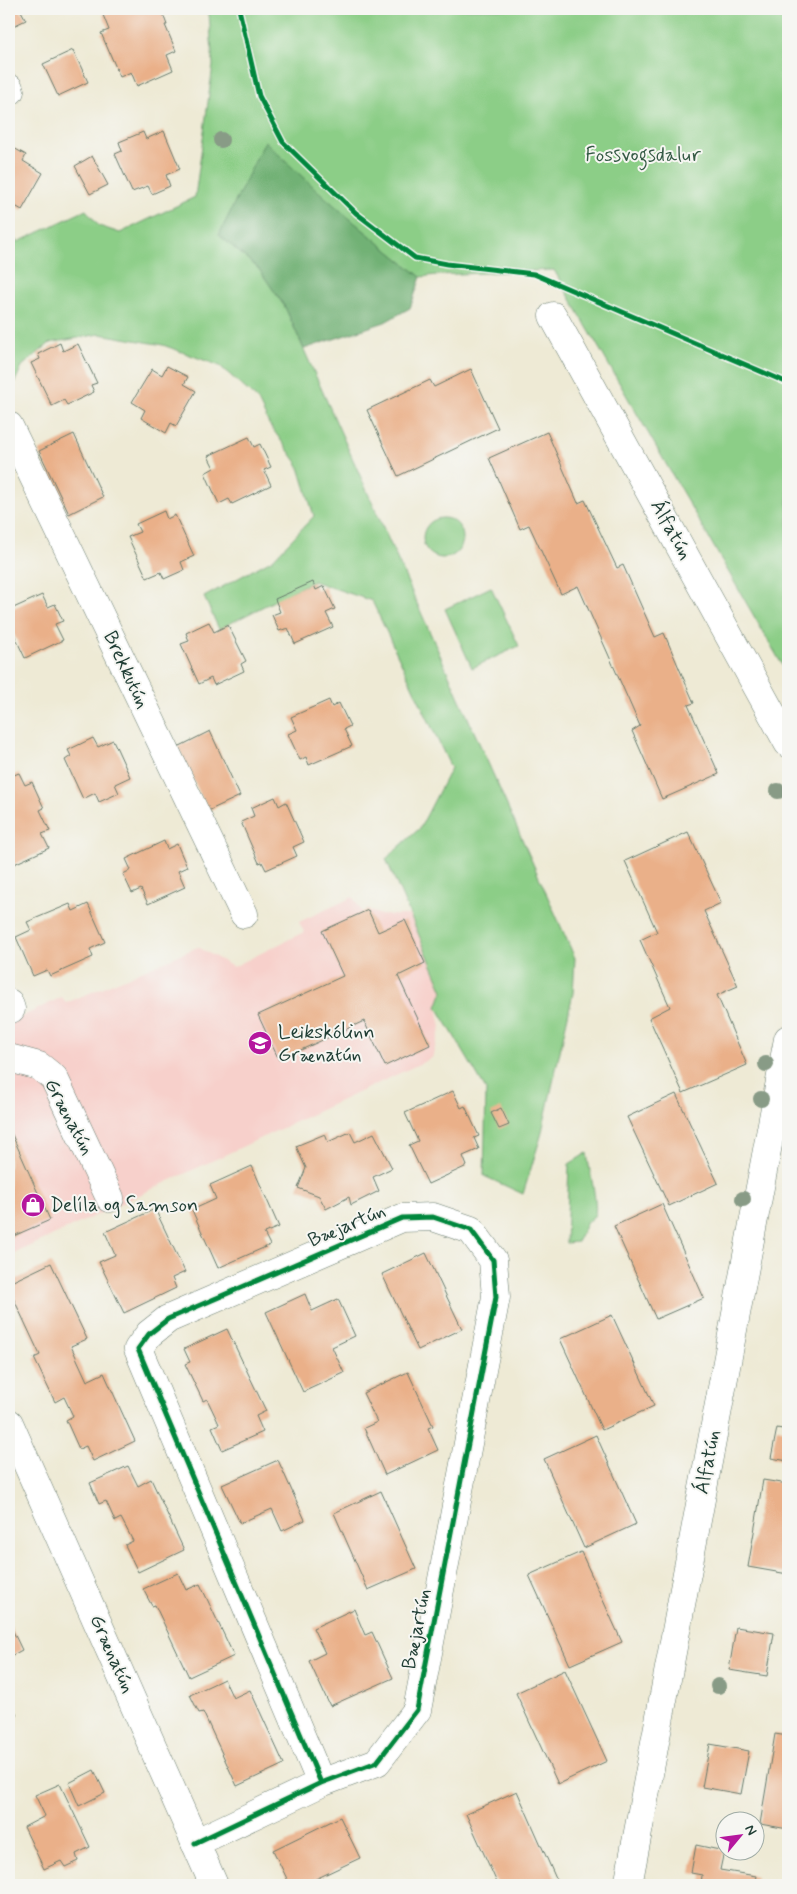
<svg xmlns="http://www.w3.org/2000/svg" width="797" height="1894" font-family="Mynerve,sans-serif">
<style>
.built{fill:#f7d0cb}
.green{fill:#8cce87;stroke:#56865e}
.forest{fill:#71b174;stroke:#487754}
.building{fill:#eab089}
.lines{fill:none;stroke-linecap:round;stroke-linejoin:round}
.minor-casing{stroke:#677a6c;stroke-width:29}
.minor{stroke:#fff;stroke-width:28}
.cycleway-casing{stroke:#f6f6f2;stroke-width:8}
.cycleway{stroke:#00873e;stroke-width:5}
.tree{fill:#889b86}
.labels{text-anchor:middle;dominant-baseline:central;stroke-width:4;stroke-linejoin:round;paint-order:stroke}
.park-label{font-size:20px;fill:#355a45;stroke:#f6f6f2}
.street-label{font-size:20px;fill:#1f3d34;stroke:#f6f6f2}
.poi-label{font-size:20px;fill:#1f3d34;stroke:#f6f6f2;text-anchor:start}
</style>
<rect width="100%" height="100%" fill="#f6f6f2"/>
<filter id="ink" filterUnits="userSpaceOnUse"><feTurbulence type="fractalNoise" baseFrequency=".02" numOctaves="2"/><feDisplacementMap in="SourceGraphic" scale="10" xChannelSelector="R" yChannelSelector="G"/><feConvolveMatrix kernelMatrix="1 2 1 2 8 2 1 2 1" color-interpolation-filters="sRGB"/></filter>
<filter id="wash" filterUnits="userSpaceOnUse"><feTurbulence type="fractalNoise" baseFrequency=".0096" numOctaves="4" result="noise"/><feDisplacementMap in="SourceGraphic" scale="20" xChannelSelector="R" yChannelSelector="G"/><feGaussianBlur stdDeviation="1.12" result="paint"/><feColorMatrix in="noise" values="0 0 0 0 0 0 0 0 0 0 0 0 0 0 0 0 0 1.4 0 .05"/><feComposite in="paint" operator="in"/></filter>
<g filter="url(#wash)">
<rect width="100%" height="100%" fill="#eeead5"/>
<polygon class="built" points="353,897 362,912 368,910 381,915 410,915 443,991 437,1007 441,1027 432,1058 9,1256 9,1023 62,997 66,1003 198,947 233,967 304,932 299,922"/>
<g class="green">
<path d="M 207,9 L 788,9 L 788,675 L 554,270 L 436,275 L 421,277 C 367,234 314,190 265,142 L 219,235 L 259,269 L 285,307 L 575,958 L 573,993 L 541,1136 L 523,1194 L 484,1176 L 486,1090 L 437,1007 L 443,991 L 386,859 L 420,828 L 451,768 L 372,601 L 313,581 L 219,629 L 204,597 L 273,559 L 314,516 L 298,464 L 269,424 L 257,399 L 220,366 L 163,345 L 100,334 L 50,343 L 22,366 L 9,395 L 9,236 L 18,242 L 86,210 L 99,226 L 120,233 L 195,197 L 213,65 L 209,14 Z"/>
<circle cx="443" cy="538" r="20"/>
<polygon points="491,587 519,646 472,668 445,609"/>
<path d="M 587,1153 C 589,1171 598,1200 595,1215 L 587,1222 L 577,1242 L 566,1243 L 569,1164 Z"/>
</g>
<path class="forest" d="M 265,141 C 314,190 367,234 421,277 L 410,308 L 385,322 L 304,349 L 285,307 L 259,269 L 219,235 Z"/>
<g id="blocks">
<g class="building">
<polygon points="9,9 20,9 26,20 9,28"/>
<polygon points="116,9 161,9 167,25 165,25 176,51 167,55 173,70 137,86 131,72 120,77 101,33 109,30 103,15"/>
<polygon points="73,50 88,82 58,96 43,64"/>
<polygon points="164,131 180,169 166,175 170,186 152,194 148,186 132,192 115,154 122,151 119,142 143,132 146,139"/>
<polygon points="9,142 13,145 12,147 26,155 23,161 43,173 22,210 10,203 9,205"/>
<polygon points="92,156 108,185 90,194 75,166"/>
<polygon points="60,343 63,351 78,344 97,383 91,385 94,392 67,405 64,400 52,406 31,363 40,359 38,354"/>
<polygon points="167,366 188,377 184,384 196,391 176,426 171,423 166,433 141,418 145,410 132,402 152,369 162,375"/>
<polygon points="471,369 498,428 398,476 367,410 430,380 434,387"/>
<polygon points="547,432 578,503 585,500 617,568 623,565 655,637 664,633 694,703 688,705 719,774 662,799 632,731 640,726 578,586 561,594 529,525 520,529 489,458"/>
<polygon points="74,434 103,497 69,514 39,451"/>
<polygon points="249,437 254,447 260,444 271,467 264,470 271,485 232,504 229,499 219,504 205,473 214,468 208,456"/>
<polygon points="164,511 167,519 175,515 194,556 181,562 184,570 164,579 161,572 147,578 128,537 140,532 136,524"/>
<polygon points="313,582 316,590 324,586 335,609 326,613 333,627 295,644 288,628 279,631 272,615 280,612 275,599"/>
<polygon points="42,595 48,607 55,604 63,621 55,624 63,640 25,658 9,624 9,610"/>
<polygon points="209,622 214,632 228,625 246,661 241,664 244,671 214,685 211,678 199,684 181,644 189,641 186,633"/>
<polygon points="329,700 332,707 339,703 350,726 344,729 352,746 309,765 306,757 300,760 288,734 297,730 291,717"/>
<polygon points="210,731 240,796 208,811 178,747"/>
<polygon points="93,738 98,747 113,740 130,777 115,784 119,793 99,802 95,793 83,799 65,760 71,756 68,750"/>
<polygon points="19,773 25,785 32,782 44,808 40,810 50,831 42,834 49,848 10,866 9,777"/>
<polygon points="275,797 279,806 286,802 304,842 293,847 297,856 266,870 262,862 259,863 241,822 254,816 251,808"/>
<polygon points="688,832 721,903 704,911 738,986 717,995 747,1065 683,1093 649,1018 670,1007 640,940 657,932 625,861"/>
<polygon points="164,841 167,849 177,844 187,867 178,871 185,887 148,904 141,889 132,893 123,874 131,870 126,859"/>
<polygon points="70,904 73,911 88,904 105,942 90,949 93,957 50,976 47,970 33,976 16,937 31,930 27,922"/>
<polygon points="368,910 378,932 405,920 425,963 398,976 430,1045 385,1066 364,1021 279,1060 258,1015 343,976 322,931"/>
<polygon points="453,1091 461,1108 465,1106 479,1136 474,1138 479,1149 463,1156 467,1166 428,1184 409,1145 418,1141 405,1113"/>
<polygon points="676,1094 718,1183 669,1206 627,1117"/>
<polygon points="501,1108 509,1125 499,1129 491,1113"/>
<polygon points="9,1128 50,1220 9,1238"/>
<polygon points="350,1132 355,1142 374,1133 392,1168 373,1177 379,1191 351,1205 349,1197 326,1209 319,1196 298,1188 306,1168 296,1146 325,1134 328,1142"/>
<polygon points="252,1166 279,1227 264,1233 270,1245 218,1268 192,1210 216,1199 210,1185"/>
<polygon points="662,1204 704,1298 656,1319 614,1226"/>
<polygon points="155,1209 185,1272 172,1278 176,1288 124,1313 99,1262 115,1255 105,1232"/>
<polygon points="426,1253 462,1329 418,1350 382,1274"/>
<polygon points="51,1263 87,1339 71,1346 87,1381 104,1373 135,1441 93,1461 86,1446 79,1449 66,1420 73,1416 64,1397 55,1402 34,1358 40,1355 9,1289 9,1283"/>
<polygon points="305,1294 312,1311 338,1299 355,1336 332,1347 344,1373 303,1392 266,1312"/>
<polygon points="612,1315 654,1406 602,1430 560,1339"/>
<polygon points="227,1329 266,1411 256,1416 263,1432 222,1450 212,1427 219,1424 207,1399 203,1401 185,1364 190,1362 184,1349"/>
<polygon points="408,1372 433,1426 428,1428 438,1450 385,1475 364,1428 377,1422 363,1393"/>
<polygon points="777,1428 788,1430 788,1461 771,1458"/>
<polygon points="596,1435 636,1524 584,1548 544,1459"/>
<polygon points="278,1460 305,1520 282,1531 272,1509 240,1523 222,1485"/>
<polygon points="128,1466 138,1486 151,1479 184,1550 138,1572 125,1545 133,1541 121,1518 115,1521 106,1501 99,1504 90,1483"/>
<polygon points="763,1480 788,1484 788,1574 748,1567"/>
<polygon points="381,1491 416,1569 368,1590 334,1513"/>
<polygon points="581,1552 622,1642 570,1665 529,1575"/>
<polygon points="178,1573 186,1590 200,1584 234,1656 189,1677 155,1605 152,1606 143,1589"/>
<polygon points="354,1609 365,1635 372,1632 393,1678 330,1706 309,1661 325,1653 313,1628"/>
<polygon points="11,1627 22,1650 9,1657 9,1628"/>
<polygon points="736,1627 774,1633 767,1676 729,1670"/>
<polygon points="565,1670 607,1761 558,1784 516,1693"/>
<polygon points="224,1679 233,1698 250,1690 284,1764 237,1786 203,1712 199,1713 190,1695"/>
<polygon points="787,1692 788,1692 788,1705 785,1705"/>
<polygon points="9,1696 17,1715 9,1718"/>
<polygon points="775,1734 788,1736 788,1829 760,1824"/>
<polygon points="710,1744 749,1751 741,1794 702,1787"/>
<polygon points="94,1770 105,1793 79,1806 69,1783"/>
<polygon points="60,1784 90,1847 76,1854 78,1861 65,1867 61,1861 44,1869 24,1827 45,1816 35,1795"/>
<polygon points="517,1791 557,1881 549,1885 498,1885 466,1814"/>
<polygon points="340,1817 360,1858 303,1885 290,1885 273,1850"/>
<polygon points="696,1845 724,1851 720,1870 756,1876 754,1885 701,1885 702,1875 691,1873"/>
</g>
</g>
</g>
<g filter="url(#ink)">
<use href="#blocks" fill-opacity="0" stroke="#677a6c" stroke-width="1"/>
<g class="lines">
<g class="minor-casing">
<g id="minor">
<polyline points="9,88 10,91"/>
<polyline points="553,316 788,743"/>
<polyline points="9,426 244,914"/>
<polyline points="9,1003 11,1009"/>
<polyline points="9,1058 39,1066 54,1078 110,1198"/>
<polyline points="9,1423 214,1885"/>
<polyline points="195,1843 321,1783 377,1762 417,1710 496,1297 493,1260 471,1230 433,1217 402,1218 168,1319 149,1334 138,1349 321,1783"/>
<polyline points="628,1885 788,1039"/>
</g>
</g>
<use href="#minor" class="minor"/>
<g class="cycleway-casing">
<g id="cycleway">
<polyline points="239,9 259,96 283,142 356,213 415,258 447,264 534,274 788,383"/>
<polyline points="195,1843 321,1783 377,1762 417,1710 496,1297 493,1260 471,1230 433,1217 402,1218 168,1319 149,1334 138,1349 321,1783"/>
</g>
</g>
<use href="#cycleway" class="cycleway"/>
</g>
<g class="tree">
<circle cx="221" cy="140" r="8"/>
<circle cx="778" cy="791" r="8"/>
<circle cx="766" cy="1064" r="8"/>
<circle cx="761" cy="1099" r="8"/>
<circle cx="743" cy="1199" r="8"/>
<circle cx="718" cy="1686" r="8"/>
</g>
</g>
<defs>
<g id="school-disc" transform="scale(1.25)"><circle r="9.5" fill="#b5179e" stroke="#f6f6f2"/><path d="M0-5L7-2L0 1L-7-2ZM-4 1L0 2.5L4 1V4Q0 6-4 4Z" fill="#fff"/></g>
<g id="shop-disc" transform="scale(1.25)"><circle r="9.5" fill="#b5179e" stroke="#f6f6f2"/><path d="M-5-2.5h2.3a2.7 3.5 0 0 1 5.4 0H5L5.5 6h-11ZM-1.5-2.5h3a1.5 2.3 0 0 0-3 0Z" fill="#fff"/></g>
</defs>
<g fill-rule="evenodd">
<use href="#school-disc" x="260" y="1043"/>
<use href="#shop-disc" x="33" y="1205"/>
</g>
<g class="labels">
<g class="park-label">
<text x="643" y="155">Fossvogsdalur</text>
</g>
<g class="street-label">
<text transform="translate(671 530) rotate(61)">Álfatún</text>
<text transform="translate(126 670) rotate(65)">Brekkutún</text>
<text transform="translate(69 1117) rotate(62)">Grænatún</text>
<text transform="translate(347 1226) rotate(-23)">Bæjartún</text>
<text transform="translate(708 1462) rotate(-79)">Álfatún</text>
<text transform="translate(417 1629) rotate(-79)">Bæjartún</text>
<text transform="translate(112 1654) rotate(66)">Grænatún</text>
</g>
<g class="poi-label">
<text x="278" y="1032">Leikskólinn<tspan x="278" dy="23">Grænatún</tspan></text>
<text x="50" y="1205">Delíla og Samson</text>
</g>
</g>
<rect width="797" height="1894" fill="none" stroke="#f6f6f2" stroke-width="30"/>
<g transform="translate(740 1836) rotate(61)"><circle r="24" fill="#f6f6f2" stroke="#a0aca6"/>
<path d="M0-4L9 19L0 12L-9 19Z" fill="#b5179e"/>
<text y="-8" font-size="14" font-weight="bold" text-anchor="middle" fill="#1f3d34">N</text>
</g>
</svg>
